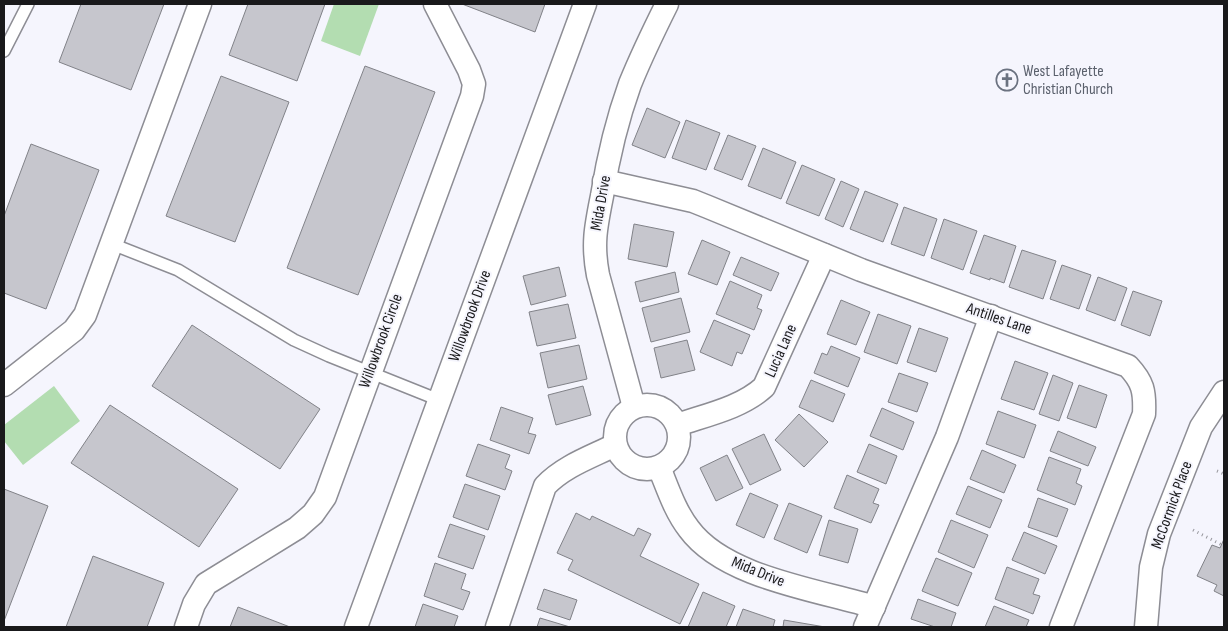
<svg xmlns="http://www.w3.org/2000/svg" width="1228" height="631" font-family="'Sofia Sans Condensed',sans-serif">
<style>
.green{fill:#b3ddb1}
.building{fill:#c6c6cd;stroke:#818288}
.lines{fill:none;stroke-linecap:round;stroke-linejoin:round}
.lane-casing{stroke:#8d8d94;stroke-width:14}
.street-casing{stroke:#8d8d94;stroke-width:25}
.path{stroke:#97979d;stroke-width:3;stroke-dasharray:1 4;stroke-linecap:butt}
.lane{stroke:#fff;stroke-width:11}
.street{stroke:#fff;stroke-width:22}
.labels{text-anchor:middle;dominant-baseline:central;stroke-width:4;stroke-linejoin:round;paint-order:stroke}
.worship-label{font-size:16px;fill:#5b616d;stroke:#f5f5fd;text-anchor:start}
.street-label{font-size:16px;fill:#19191b;stroke:#f5f5fd}
</style>
<rect width="100%" height="100%" fill="#f5f5fd"/>
<g class="green">
<polygon points="334,4 379,4 360,56 321,41"/>
<polygon points="54,386 80,421 23,465 4,441 4,425"/>
</g>
<g class="building">
<polygon points="81,4 164,4 131,90 59,62"/>
<polygon points="248,4 325,4 297,81 229,55"/>
<polygon points="462,4 545,4 535,32"/>
<polygon points="365,66 435,92 358,295 287,268"/>
<polygon points="221,76 289,102 235,242 166,216"/>
<polygon points="647,108 680,122 665,158 632,145"/>
<polygon points="686,120 720,133 706,170 672,158"/>
<polygon points="728,135 756,146 742,180 714,169"/>
<polygon points="31,144 99,170 46,309 4,293 4,216"/>
<polygon points="763,148 796,162 781,199 748,186"/>
<polygon points="802,165 835,179 819,216 786,203"/>
<polygon points="841,181 859,189 843,227 825,219"/>
<polygon points="865,191 898,204 883,242 850,229"/>
<polygon points="904,207 937,219 924,256 891,244"/>
<polygon points="944,219 977,231 963,270 931,258"/>
<polygon points="634,224 674,232 667,267 628,259"/>
<polygon points="984,235 1016,246 1004,283 990,278 990,280 970,273"/>
<polygon points="702,240 730,252 717,285 688,274"/>
<polygon points="1022,250 1056,261 1043,299 1009,287"/>
<polygon points="741,257 779,273 771,291 733,275"/>
<polygon points="1062,265 1091,275 1079,309 1050,299"/>
<polygon points="559,267 566,296 531,305 523,276"/>
<polygon points="675,272 679,292 640,302 635,282"/>
<polygon points="1098,277 1127,288 1115,321 1086,310"/>
<polygon points="730,281 762,295 757,308 762,310 754,330 716,314"/>
<polygon points="1133,291 1162,301 1150,336 1121,325"/>
<polygon points="681,298 690,332 651,342 642,308"/>
<polygon points="841,300 870,312 856,345 827,334"/>
<polygon points="568,304 576,338 537,346 529,312"/>
<polygon points="878,314 911,326 897,364 864,352"/>
<polygon points="714,320 750,335 742,354 737,352 732,366 700,352"/>
<polygon points="192,325 320,409 280,469 152,386"/>
<polygon points="919,328 948,338 936,372 907,362"/>
<polygon points="687,340 695,370 661,378 654,348"/>
<polygon points="579,345 587,379 548,388 540,353"/>
<polygon points="831,346 860,358 848,387 814,373 822,353 827,355"/>
<polygon points="1015,361 1048,373 1034,410 1001,399"/>
<polygon points="899,373 928,383 917,412 888,402"/>
<polygon points="1053,375 1073,383 1059,421 1039,414"/>
<polygon points="811,380 845,394 833,422 799,407"/>
<polygon points="1079,385 1107,395 1096,428 1067,418"/>
<polygon points="583,386 591,415 556,425 548,395"/>
<polygon points="110,405 238,489 199,547 71,463"/>
<polygon points="501,407 533,418 528,433 536,435 529,454 490,440"/>
<polygon points="882,408 914,422 903,450 870,436"/>
<polygon points="998,411 1036,425 1024,458 986,444"/>
<polygon points="799,414 828,442 804,467 775,440"/>
<polygon points="1058,431 1096,447 1088,466 1050,451"/>
<polygon points="764,434 781,470 750,485 732,449"/>
<polygon points="478,444 510,455 505,468 512,471 505,490 466,476"/>
<polygon points="869,444 897,456 886,484 857,472"/>
<polygon points="982,450 1016,465 1004,493 970,479"/>
<polygon points="727,455 743,488 716,501 700,468"/>
<polygon points="1049,457 1081,469 1076,483 1082,486 1075,505 1037,490"/>
<polygon points="847,475 879,489 873,503 879,505 871,523 834,508"/>
<polygon points="465,484 500,496 488,530 453,517"/>
<polygon points="968,486 1002,500 990,528 956,514"/>
<polygon points="4,489 48,506 4,621"/>
<polygon points="750,493 778,505 764,538 736,525"/>
<polygon points="1038,498 1068,509 1057,537 1028,527"/>
<polygon points="789,503 822,516 807,553 774,539"/>
<polygon points="576,513 590,520 592,516 634,536 638,528 651,534 640,556 699,584 680,624 568,570 573,560 557,553"/>
<polygon points="829,520 858,529 848,563 819,555"/>
<polygon points="951,520 988,535 974,568 938,552"/>
<polygon points="450,524 485,536 473,569 438,557"/>
<polygon points="1024,532 1057,546 1045,574 1012,560"/>
<polygon points="1224,539 1224,596 1214,591 1217,585 1197,576 1212,545 1220,548"/>
<polygon points="93,556 164,583 147,627 66,627"/>
<polygon points="936,558 972,573 958,606 922,591"/>
<polygon points="435,563 466,574 461,589 470,592 463,610 424,596"/>
<polygon points="1007,567 1039,579 1033,594 1040,596 1033,614 995,599"/>
<polygon points="544,589 577,600 570,620 537,609"/>
<polygon points="703,592 735,606 726,627 688,627"/>
<polygon points="918,599 956,613 951,627 935,627 911,619"/>
<polygon points="423,604 458,616 454,627 415,627"/>
<polygon points="994,606 1029,620 1026,627 985,627"/>
<polygon points="238,607 290,627 230,627"/>
<polygon points="743,609 775,620 773,627 736,627"/>
<polygon points="540,618 570,627 537,627"/>
<polygon points="784,620 825,627 783,627"/>
</g>
<g class="lines">
<g class="lane-casing">
<g id="lane">
<polyline points="4,51 28,4"/>
<polyline points="112,244 178,270 294,340 329,356 439,400"/>
</g>
</g>
<g class="street-casing">
<g id="street">
<path d="M 604,181 L 693,201 L 708,207 L 861,270 L 1128,366 C 1143,382 1145,391 1144,414 L 1061,627"/>
<polyline points="4,385 74,330 85,315 200,4"/>
<circle cx="647" cy="437" r="32"/>
<path d="M 634,407 L 598,275 C 592,244 596,226 602,196 C 608,158 617,120 630,84 C 641,57 654,30 667,4"/>
<path d="M 677,425 C 706,415 741,408 764,387 L 824,255"/>
<path d="M 659,467 C 668,489 675,511 689,529 C 725,578 819,590 874,607"/>
<polyline points="186,627 194,604 206,584 297,528 313,514 325,497 472,96 474,84 469,70 435,4"/>
<polyline points="356,627 585,4"/>
<path d="M 497,627 L 545,486 C 564,466 591,457 615,445"/>
<polyline points="865,627 947,437 991,316"/>
<polyline points="1146,627 1151,567 1159,534 1201,427 1224,392"/>
</g>
</g>
<g class="path">
<polyline points="1217,471 1224,474"/>
<polyline points="1193,530 1224,546"/>
</g>
<use href="#lane" class="lane"/>
<use href="#street" class="street"/>
</g>
<defs>
<g id="church-ring" transform="scale(1.125)"><circle r="9.5" fill="#f5f5fd" stroke="#6b7280" stroke-width="1.5"/><path d="M-1.2-6h2.4v3.5h3.3v2.4h-3.3V6h-2.4V-.1h-3.3v-2.4h3.3Z" fill="#6b7280"/></g>
</defs>
<g fill-rule="evenodd">
<use href="#church-ring" x="1007" y="80"/>
</g>
<g class="labels">
<g class="worship-label">
<text x="1023" y="71">West Lafayette<tspan x="1023" dy="18">Christian Church</tspan></text>
</g>
<g class="street-label">
<text transform="translate(601 203) rotate(-80)">Mida Drive</text>
<text transform="translate(470 316) rotate(-70)">Willowbrook Drive</text>
<text transform="translate(999 319) rotate(19)">Antilles Lane</text>
<text transform="translate(381 341) rotate(-70)">Willowbrook Circle</text>
<text transform="translate(781 351) rotate(-66)">Lucia Lane</text>
<text transform="translate(1172 505) rotate(-70)">McCormick Place</text>
<text transform="translate(758 572) rotate(22)">Mida Drive</text>
</g>
</g>
<rect width="1228" height="631" fill="none" stroke="#19191b" stroke-width="10"/>
</svg>
